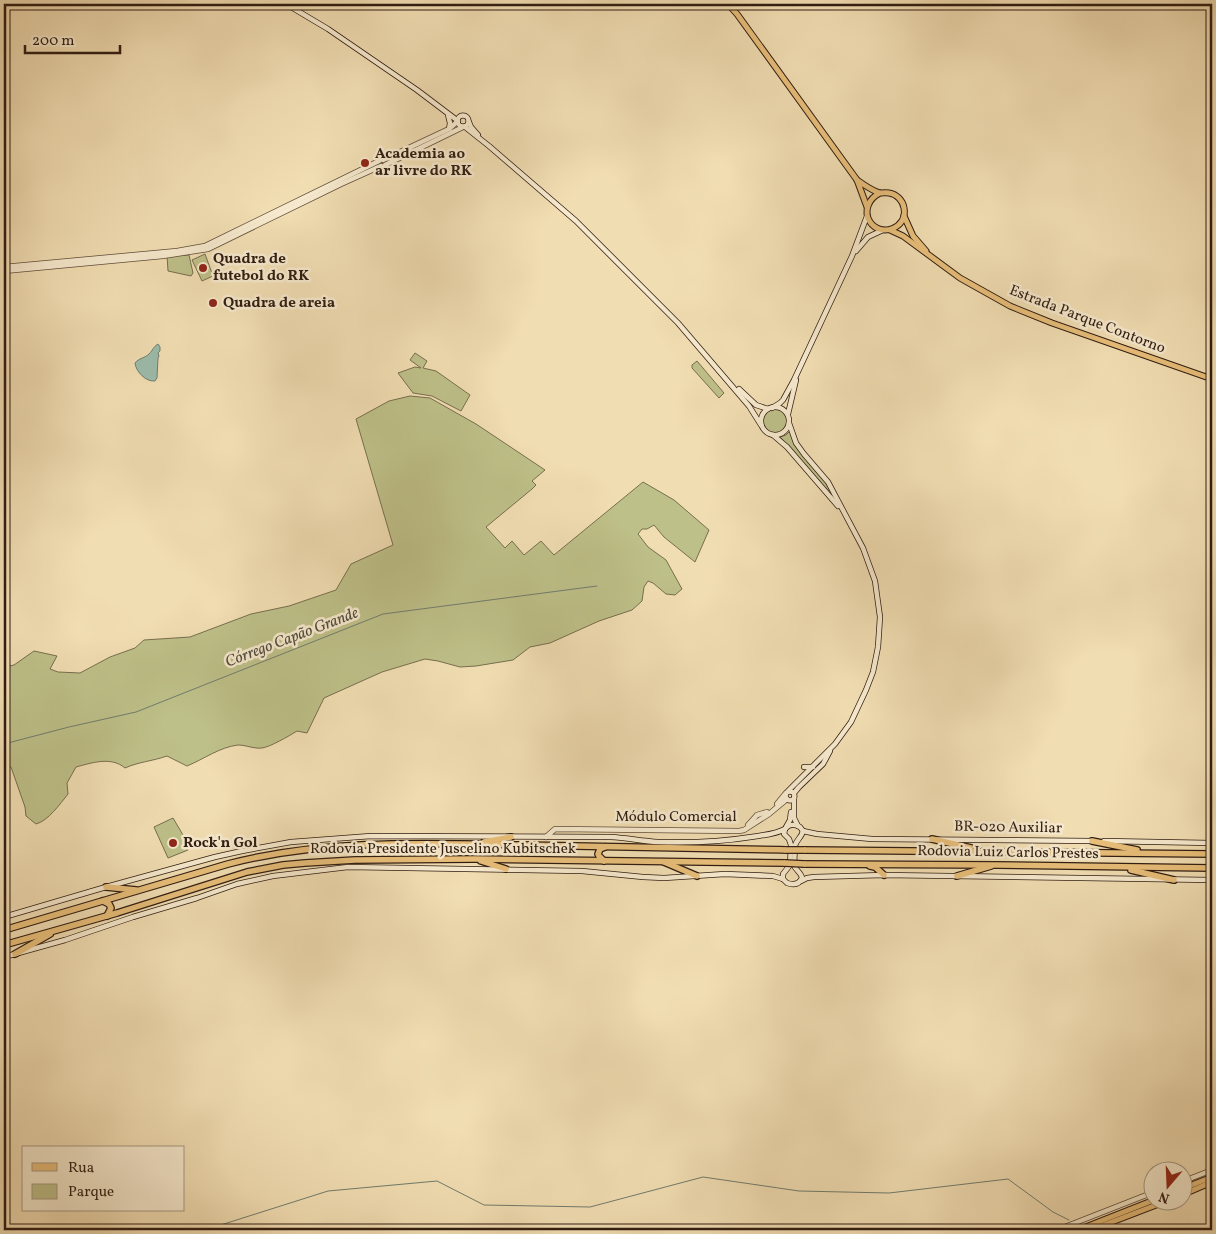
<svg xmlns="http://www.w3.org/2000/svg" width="1216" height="1234" font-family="Vollkorn,serif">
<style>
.green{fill:#bec089;stroke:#776e4e}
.water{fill:#9bbcab;stroke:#707c6e}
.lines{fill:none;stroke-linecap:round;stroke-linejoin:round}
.stream{stroke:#707c6e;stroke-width:1}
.tertiary-casing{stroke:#604d3a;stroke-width:6}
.secondary-casing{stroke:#301d12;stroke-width:6}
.primary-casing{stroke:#301d12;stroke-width:7}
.trunk-casing{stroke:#301d12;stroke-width:8}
.tertiary{stroke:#f6e9cd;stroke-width:4.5}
.secondary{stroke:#f6e9cd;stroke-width:4.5}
.primary{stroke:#e8be79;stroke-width:5}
.trunk{stroke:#e8be79;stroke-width:5.5}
.trunk-bridge-casing{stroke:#301d12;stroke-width:8;stroke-linecap:butt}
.trunk-bridge{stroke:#e8be79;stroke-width:5.5}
.poi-dot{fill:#8f2418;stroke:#f6e9cd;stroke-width:2}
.labels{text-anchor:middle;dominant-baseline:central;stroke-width:5;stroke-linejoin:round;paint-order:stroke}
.poi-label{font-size:15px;font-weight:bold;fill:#301d12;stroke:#f6e9cd;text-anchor:start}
.street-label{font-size:15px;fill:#301d12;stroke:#f6e9cd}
.water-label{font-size:16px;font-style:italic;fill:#504d40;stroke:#f6e9cd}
</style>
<rect width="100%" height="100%" fill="#f1ddb2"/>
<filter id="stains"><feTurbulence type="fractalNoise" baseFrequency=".004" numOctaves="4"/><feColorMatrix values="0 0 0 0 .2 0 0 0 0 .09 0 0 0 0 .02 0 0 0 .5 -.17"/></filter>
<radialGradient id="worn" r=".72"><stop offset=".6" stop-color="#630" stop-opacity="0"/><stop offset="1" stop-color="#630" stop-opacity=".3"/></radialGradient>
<g class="green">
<polygon points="205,254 213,276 202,281 192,260"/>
<polygon points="189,255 193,273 191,276 168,271 167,256"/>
<polygon points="415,353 427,361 423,368 436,371 470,395 461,411 432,396 413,393 398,373 415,367 421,368 410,360"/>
<polygon points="697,361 724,393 719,398 692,368 692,365"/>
<path d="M 410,396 L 430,398 L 476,424 L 545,470 L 532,481 L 536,485 L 532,489 L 486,527 L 505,548 L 512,541 L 524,555 L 541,541 L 554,555 L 643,482 L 674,500 L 709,530 L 695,562 L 664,537 L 654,525 L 647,529 L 642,529 L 638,534 L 648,547 L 666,560 L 682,589 L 675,595 L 666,594 L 653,583 L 648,581 L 644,587 L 642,601 L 632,610 L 599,621 L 550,643 L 530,647 L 513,660 L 476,666 L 460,667 L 438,661 L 425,659 L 382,672 L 324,698 L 307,733 L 297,731 C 289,736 270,747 262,748 C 254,749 246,745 238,745 C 220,747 204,759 187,766 L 167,756 C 153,761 138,762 125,768 C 111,756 91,763 76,767 L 67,783 L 68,794 C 60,804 48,821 36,824 L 26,816 L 25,807 L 11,767 L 4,763 L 4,667 L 14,665 L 34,651 L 57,656 L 50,669 L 58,672 L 80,673 L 110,657 L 135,648 L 144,640 L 190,637 L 251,614 L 289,606 L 336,590 L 351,564 L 393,545 L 356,419 L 389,401 Z"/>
<circle cx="775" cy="422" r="13"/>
<polygon points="791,430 793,438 826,481 839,505 780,437 786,435"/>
<polygon points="173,818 183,835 188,850 168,858 154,827"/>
</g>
<path class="water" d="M 158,344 L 160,347 L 160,351 L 158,353 L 159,356 L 158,358 L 157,378 L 155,381 C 146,382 136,372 135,363 C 139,358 145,358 149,354 C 153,350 153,347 158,344 Z"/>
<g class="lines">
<g class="stream">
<polyline points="4,744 69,727 136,712 383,614 597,586"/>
<polyline points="205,1230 328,1191 437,1181 484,1205 590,1207 703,1177 799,1191 889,1193 1008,1179 1053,1212 1069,1220"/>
</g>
<g class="tertiary-casing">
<g id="tertiary">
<polyline points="383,160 449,129 458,121"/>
<polyline points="385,165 463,127"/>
<polyline points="4,267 177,251 205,246 379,161"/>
<polyline points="4,271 163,256 208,249 341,184 381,166"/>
<polyline points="777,804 786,793"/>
<polyline points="748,825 757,815 767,812"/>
<polyline points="546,837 555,829 739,831 744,830 769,814 787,799"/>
<polyline points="1184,1181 1212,1170"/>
<polyline points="1057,1230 1154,1192"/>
</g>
</g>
<g class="secondary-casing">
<g id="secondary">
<polyline points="286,4 328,29 417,90 458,121"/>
<polyline points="448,115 450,123 449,129"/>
<circle cx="463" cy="121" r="5.5"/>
<polyline points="469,122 471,127 478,135"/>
<polyline points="465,127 489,146 576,221 678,323 749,406 761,425"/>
<polyline points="856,251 868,237 883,230"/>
<polyline points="739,389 756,405 768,409"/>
<circle cx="775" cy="421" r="14"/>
<polyline points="772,408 780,403 783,400 794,380 852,256 867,216"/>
<polyline points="788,414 796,380"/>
<polyline points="773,435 787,447 838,506"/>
<polyline points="804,767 813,767"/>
<polyline points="788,791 835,744 851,722 866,690 873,672 878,647 880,617 875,581 863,548 828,482 804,454 796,443 789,423"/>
<circle cx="790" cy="796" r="4.5"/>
<polyline points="794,793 799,787 823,764 830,751"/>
<polyline points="794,798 794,818 798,826"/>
<polyline points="786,827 790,820 791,812"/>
<polyline points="803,831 817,834 872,839 1093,841"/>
<polyline points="1104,841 1212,843"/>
<path d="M 783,879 L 783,874 L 790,865 L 791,845 L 789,839 L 784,834 L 785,829 C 789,824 795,824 800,827 L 803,831"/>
<polyline points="801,881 807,878 814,877 884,875 1212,880"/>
<path d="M 4,917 L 106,887 L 215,857 L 242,851 L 291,842 L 371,836 L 611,837 C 627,838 642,841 658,842 C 689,843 720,842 751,837 C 762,835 774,835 785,829"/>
<path d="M 4,957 L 65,940 L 133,917 L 197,898 L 237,884 L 273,876 L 348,867 L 582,871 L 643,877 L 664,878 L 725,874 L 773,876 L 783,879 L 787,883 C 793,885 799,885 802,878 C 801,872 795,870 794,865 L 795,846 C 796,840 802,837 803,831"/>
</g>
</g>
<g class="primary-casing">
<g id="primary">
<polyline points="728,4 737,14 857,180 867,207"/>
<path d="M 857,180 C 864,185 870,189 877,192 C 881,194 885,192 889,193 C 897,194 903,201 904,208 C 908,228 881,238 870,222 C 863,211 869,198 880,193"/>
<polyline points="904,216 913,236 926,251"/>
<polyline points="890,230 903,236 960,278 1010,306 1052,323 1212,379"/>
<polyline points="1184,1188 1212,1177"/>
<polyline points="1184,1194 1212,1182"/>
<polyline points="1078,1230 1154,1200"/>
<polyline points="1091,1230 1164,1202"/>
</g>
</g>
<g class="trunk-casing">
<g id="trunk">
<polyline points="932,839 971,848"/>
<polyline points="1092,841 1137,850"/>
<polyline points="484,842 511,837"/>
<polyline points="804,850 1212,854"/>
<polyline points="481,861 506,869"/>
<polyline points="604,861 599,856 598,854 600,849 605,847"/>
<polyline points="664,862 697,876"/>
<polyline points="804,864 997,865 1212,868"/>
<polyline points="870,866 875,867 884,875"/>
<polyline points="1131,870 1174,880"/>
<polyline points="957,876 991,866"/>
<polyline points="106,887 136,890"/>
<polyline points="103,901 109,904 111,908 107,916"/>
<polyline points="4,918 5,917"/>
<path d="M 4,930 L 228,864 C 323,839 424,843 521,845 C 610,847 698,848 786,850"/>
<polyline points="4,945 117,913 247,872 283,865 305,863 355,860 474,859 785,863"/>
<polyline points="15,954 50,934"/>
</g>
</g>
<use href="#tertiary" class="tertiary"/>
<use href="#secondary" class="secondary"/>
<use href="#primary" class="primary"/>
<use href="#trunk" class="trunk"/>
<g class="trunk-bridge-casing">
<g id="trunk-bridge">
<polyline points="786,850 804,850"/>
<polyline points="785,863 804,864"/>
</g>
</g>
<use href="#trunk-bridge" class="trunk-bridge"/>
</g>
<g class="poi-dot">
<circle cx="365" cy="163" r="5"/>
<circle cx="203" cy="268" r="5"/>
<circle cx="213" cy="303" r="5"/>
<circle cx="173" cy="843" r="5"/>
</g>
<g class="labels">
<g class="poi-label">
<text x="375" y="154">Academia ao<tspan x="375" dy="17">ar livre do RK</tspan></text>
<text x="213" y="259">Quadra de<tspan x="213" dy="17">futebol do RK</tspan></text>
<text x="223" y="303">Quadra de areia</text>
<text x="183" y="843">Rock'n Gol</text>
</g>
<g class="street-label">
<text transform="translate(1087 320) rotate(21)">Estrada Parque Contorno</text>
<text x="676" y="817">Módulo Comercial</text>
<text transform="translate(1008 828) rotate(1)">BR-020 Auxiliar</text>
<text x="443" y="849">Rodovia Presidente Juscelino Kubitschek</text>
<text transform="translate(1008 853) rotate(1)">Rodovia Luiz Carlos Prestes</text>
</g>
<g class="water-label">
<text transform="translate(292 638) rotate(-21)">Córrego Capão Grande</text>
</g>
</g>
<rect width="1216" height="1234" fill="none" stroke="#f1ddb2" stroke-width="20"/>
<rect x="5" y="5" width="1206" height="1224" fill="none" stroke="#301d12" stroke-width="2.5"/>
<rect x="10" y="10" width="1196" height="1214" fill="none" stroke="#301d12"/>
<rect x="22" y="1146" width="162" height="65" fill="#f6e9cd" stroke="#a79782"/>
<rect x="32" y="1163" width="25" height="8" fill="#e8be79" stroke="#a79782"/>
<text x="68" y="1172" font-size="15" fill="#301d12">Rua</text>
<rect x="32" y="1184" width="25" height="15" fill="#bec089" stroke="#a79782"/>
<text x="68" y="1196" font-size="15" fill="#301d12">Parque</text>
<g transform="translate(1168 1186) rotate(199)"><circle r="24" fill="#f6e9cd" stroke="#a79782"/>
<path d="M0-4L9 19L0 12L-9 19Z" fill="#8f2418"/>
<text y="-8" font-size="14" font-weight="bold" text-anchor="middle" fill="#301d12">N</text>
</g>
<path d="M25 45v8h95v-8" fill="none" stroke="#301d12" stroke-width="2.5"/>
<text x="32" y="45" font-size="15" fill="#301d12" stroke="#f6e9cd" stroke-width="4" paint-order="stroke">200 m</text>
<rect width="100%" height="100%" filter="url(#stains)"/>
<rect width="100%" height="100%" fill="url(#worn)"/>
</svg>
